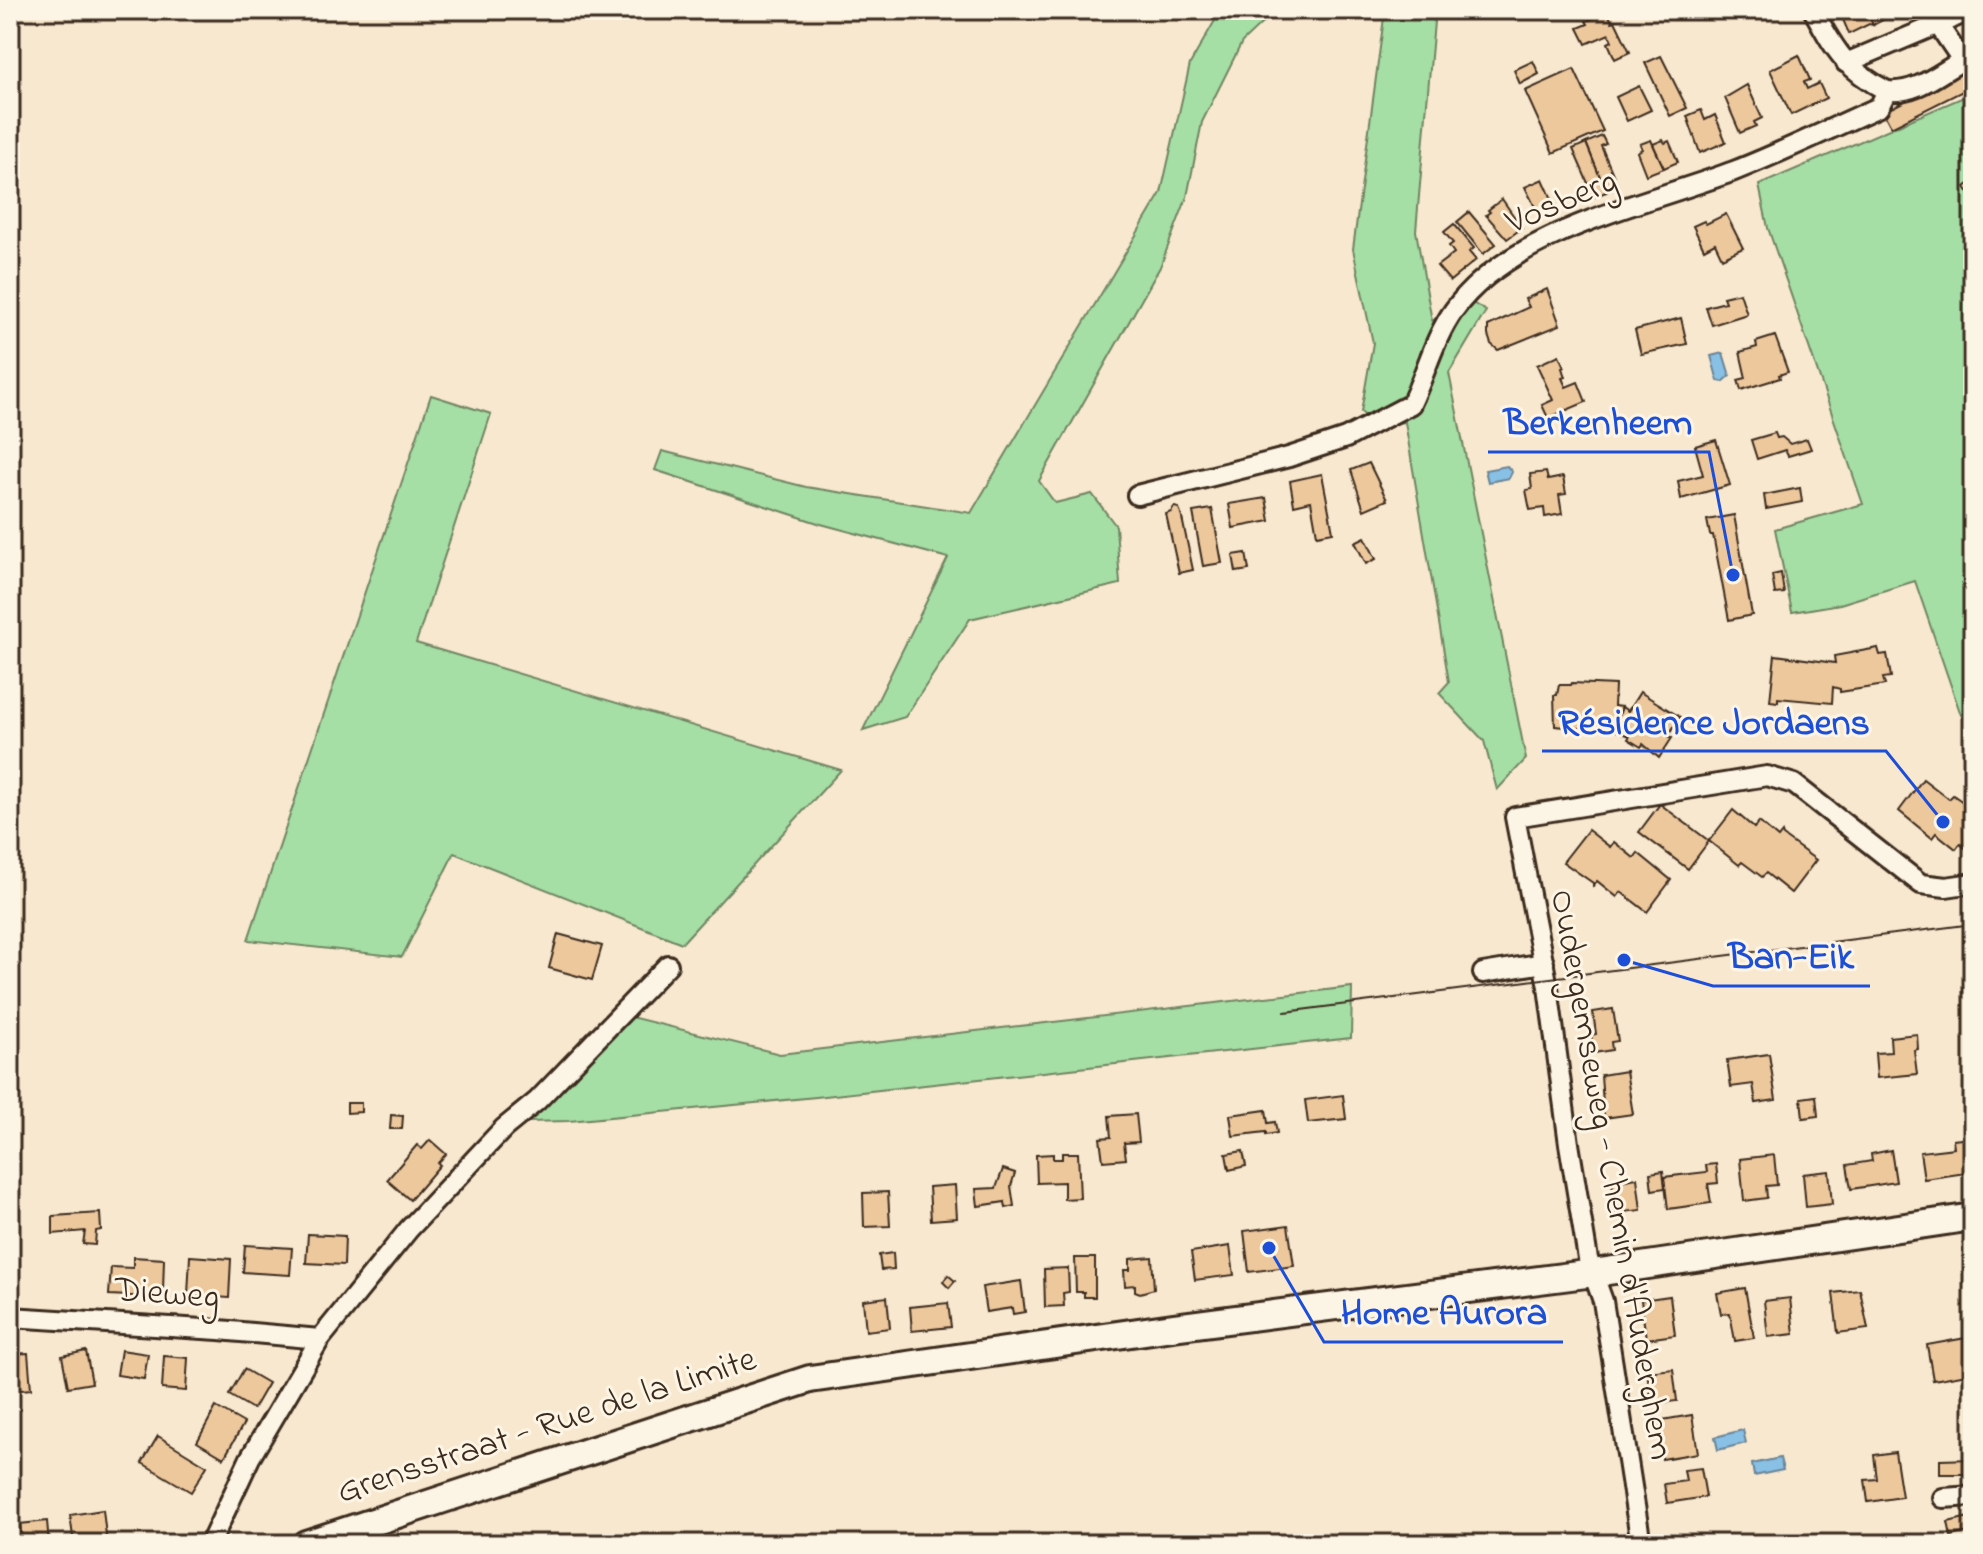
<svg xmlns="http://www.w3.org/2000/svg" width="1983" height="1554" font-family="'Indie Flower',sans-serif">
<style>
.green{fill:#a5dfa5;stroke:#708462;stroke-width:2}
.water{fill:#88c0e6;stroke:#698496;stroke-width:2}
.building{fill:#edc89d;stroke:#3b2a1e;stroke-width:2}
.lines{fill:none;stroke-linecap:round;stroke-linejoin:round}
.street-casing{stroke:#3b2a1e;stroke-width:24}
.secondary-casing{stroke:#3b2a1e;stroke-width:32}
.street{stroke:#fcf5e5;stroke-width:18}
.secondary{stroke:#fcf5e5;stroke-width:26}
.tram{stroke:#3b2a1e;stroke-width:2}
.labels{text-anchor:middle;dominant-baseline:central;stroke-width:6;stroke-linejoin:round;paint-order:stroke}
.street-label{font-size:36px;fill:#3b2a1e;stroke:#fcf5e5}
.leader{fill:none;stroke:#1d4ed8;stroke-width:3}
.callout-dot{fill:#1d4ed8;stroke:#fcf5e5;stroke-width:3}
.callout-label{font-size:38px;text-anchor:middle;font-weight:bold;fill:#1d4ed8;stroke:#fcf5e5;stroke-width:6;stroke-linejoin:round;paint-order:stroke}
</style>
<rect width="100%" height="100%" fill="#f8e8cf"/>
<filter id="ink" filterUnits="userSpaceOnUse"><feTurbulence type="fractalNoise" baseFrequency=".0125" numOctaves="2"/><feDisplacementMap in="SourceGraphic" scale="16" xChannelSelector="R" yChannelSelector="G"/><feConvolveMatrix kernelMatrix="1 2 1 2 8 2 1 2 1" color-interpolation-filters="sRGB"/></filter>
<g filter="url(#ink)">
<g class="green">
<polygon points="1221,10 1276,10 1242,42 1202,122 1187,197 1160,267 1039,481 1055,503 1092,494 1116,526 1120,584 970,619 905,717 863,730 948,558 821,524 655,470 662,451 806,487 971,513 1161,193 1190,64"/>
<polygon points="1385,10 1435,10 1416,231 1432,321 1464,298 1486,311 1449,373 1526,759 1497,790 1484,741 1439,693 1449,682 1405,422 1375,425 1361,412 1373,343 1353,249"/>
<polygon points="1973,93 1973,710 1961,715 1915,581 1840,604 1792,612 1775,529 1863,504 1768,228 1759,185"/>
<polygon points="431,395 491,414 416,643 841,770 682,943 454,853 402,957 248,940"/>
<polygon points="1352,987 1351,1038 816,1097 569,1121 528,1122 547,1096 627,1016 780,1054"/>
</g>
<g class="water">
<polygon points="1723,353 1730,376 1723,382 1718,381 1711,356"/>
<polygon points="1507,466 1512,472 1509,478 1488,482 1485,470"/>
<polygon points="1743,1430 1746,1443 1718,1450 1715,1437"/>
<polygon points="1780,1458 1783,1470 1754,1476 1752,1464"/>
</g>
<g class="building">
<polygon points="1839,10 1867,10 1873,25 1869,24 1849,34"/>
<polygon points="1867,10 1894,10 1896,15 1892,15 1873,25"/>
<polygon points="1608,13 1612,22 1615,21 1630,52 1615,59 1608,43 1612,41 1609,34 1586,44 1578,28 1588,24 1586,21"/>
<polygon points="1799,55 1810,80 1804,82 1807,89 1819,83 1826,98 1791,115 1770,70"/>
<polygon points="1661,56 1687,108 1670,116 1645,63"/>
<polygon points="1533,61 1539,74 1520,84 1514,70"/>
<polygon points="1973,67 1973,86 1891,127 1883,112"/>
<polygon points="1574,69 1603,131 1553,153 1525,91"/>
<polygon points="1747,85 1762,118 1754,122 1756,126 1740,133 1725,98"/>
<polygon points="1639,86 1651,110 1627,121 1616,97"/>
<polygon points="1701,110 1705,120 1715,115 1726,142 1700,153 1687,116"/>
<polygon points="1602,136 1606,144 1601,146 1618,186 1606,192 1586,143"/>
<polygon points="1651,140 1664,168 1646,175 1637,152 1642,149 1640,144"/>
<polygon points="1663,140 1665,143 1669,141 1678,162 1664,168 1653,144"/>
<polygon points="1586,143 1606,192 1594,197 1573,149"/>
<polygon points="1543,179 1556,208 1539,215 1525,187"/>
<polygon points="1973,181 1973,199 1965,187"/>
<polygon points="1502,199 1522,228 1507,239 1486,215 1490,212 1488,210"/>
<polygon points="1469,212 1496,244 1483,254 1457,222"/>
<polygon points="1726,214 1743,248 1722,258 1715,243 1704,249 1693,226 1704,221 1706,224"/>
<polygon points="1454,224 1474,248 1469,252 1476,260 1450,281 1437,266 1454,253 1449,246 1453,243 1444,232"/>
<polygon points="1547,289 1560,325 1498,350 1491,344 1488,335 1488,326 1529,307 1525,299"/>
<polygon points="1740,293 1747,314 1712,325 1706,307 1725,302 1723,297"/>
<polygon points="1681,318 1687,344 1641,354 1635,330"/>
<polygon points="1775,336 1788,372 1779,375 1780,378 1741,390 1738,380 1746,378 1740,352 1757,347 1756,342"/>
<polygon points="1559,355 1564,367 1562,368 1565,377 1562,378 1566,387 1578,382 1586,402 1548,418 1542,405 1553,400 1537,365"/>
<polygon points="1775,433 1777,438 1782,437 1790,444 1807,439 1811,449 1788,456 1785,450 1757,459 1751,440"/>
<polygon points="1716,440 1730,485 1681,499 1678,481 1703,475 1695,446"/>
<polygon points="1369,463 1387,500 1364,510 1351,470"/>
<polygon points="1546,472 1548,480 1563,477 1566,494 1559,495 1562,514 1545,517 1544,508 1530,510 1526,490 1532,489 1530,474"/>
<polygon points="1322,474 1333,532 1317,535 1311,501 1294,505 1290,481"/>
<polygon points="1800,488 1802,502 1766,509 1764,495"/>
<polygon points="1266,498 1270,521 1233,528 1229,504"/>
<polygon points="1174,507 1179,508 1182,518 1193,570 1179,573 1166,514 1171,512"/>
<polygon points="1212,509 1222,563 1203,566 1193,512"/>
<polygon points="1734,515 1752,615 1729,620 1713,535 1710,535 1707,520"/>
<polygon points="1365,537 1376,559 1366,564 1355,542"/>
<polygon points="1246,553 1249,570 1236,572 1233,555"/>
<polygon points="1781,573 1784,593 1775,594 1772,575"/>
<polygon points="1878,648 1880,655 1887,654 1891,677 1883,678 1885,685 1840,692 1840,689 1833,687 1832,703 1778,698 1778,702 1770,701 1775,655 1835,663 1834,656"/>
<polygon points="1572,683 1615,685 1614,706 1622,707 1614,730 1606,730 1606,726 1598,726 1597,730 1555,726 1554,695 1557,695 1559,685 1571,685"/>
<polygon points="1640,692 1680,717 1668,736 1672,738 1659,758 1643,744 1641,747 1628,739 1630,736 1614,730 1622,707 1628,711"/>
<polygon points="1923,779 1949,799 1953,795 1973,809 1973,854 1960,844 1956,849 1936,833 1932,838 1899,811"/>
<polygon points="1660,804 1709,841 1688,869 1639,832"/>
<polygon points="1733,810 1754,828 1759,822 1778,838 1782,833 1783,836 1816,860 1791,893 1766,873 1762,877 1742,862 1739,865 1709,841"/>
<polygon points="1588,830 1610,847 1614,842 1634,858 1638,853 1671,880 1647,912 1621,892 1617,897 1597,881 1593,886 1593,883 1563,862"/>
<polygon points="558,934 602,946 592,980 549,968"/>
<polygon points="1613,1009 1618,1041 1611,1042 1612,1050 1594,1053 1591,1035 1596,1034 1593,1012"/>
<polygon points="1917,1034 1918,1049 1914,1050 1917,1074 1877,1078 1875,1053 1891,1052 1890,1037"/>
<polygon points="1769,1054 1776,1100 1756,1103 1753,1084 1731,1087 1727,1060"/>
<polygon points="1626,1071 1633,1114 1604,1118 1601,1075"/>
<polygon points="1343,1095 1346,1119 1308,1123 1305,1100"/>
<polygon points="1816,1096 1818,1116 1803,1118 1801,1098"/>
<polygon points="347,1103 361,1103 361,1112 347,1113"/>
<polygon points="1266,1110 1268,1123 1275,1122 1277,1133 1266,1135 1266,1132 1233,1136 1230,1115"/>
<polygon points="1136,1114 1139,1142 1124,1143 1126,1159 1103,1161 1100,1138 1111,1137 1109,1116"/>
<polygon points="391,1115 403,1116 402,1129 390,1129"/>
<polygon points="1971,1138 1973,1172 1924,1179 1920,1152 1954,1148 1953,1140"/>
<polygon points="430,1140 446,1154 438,1163 440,1165 410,1200 387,1180 417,1145 422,1149"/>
<polygon points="1891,1150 1896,1182 1851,1189 1847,1165 1872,1161 1871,1154"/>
<polygon points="1243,1151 1246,1166 1229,1170 1226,1154"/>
<polygon points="1062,1153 1078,1153 1080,1198 1064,1199 1064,1182 1037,1183 1036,1155 1053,1154 1053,1159 1062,1159"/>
<polygon points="1774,1155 1777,1185 1766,1186 1767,1198 1744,1201 1740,1159"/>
<polygon points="1716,1164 1718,1183 1708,1184 1711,1203 1668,1209 1664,1177 1707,1172 1706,1165"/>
<polygon points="1003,1169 1015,1173 1011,1186 1014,1206 1006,1208 1005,1202 978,1206 976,1189 996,1188"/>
<polygon points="1663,1171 1665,1188 1652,1190 1650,1173"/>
<polygon points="1829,1171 1832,1204 1806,1207 1803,1174"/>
<polygon points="1637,1178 1641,1210 1616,1213 1612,1182"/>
<polygon points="955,1185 957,1218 931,1220 929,1187"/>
<polygon points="888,1192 890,1226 864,1227 863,1193"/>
<polygon points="100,1213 101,1230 96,1231 95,1245 83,1244 85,1231 53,1234 53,1216"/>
<polygon points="1288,1225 1294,1266 1249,1272 1244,1231"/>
<polygon points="308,1234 345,1236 344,1265 306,1263"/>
<polygon points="245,1245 292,1248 290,1275 243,1272"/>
<polygon points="1230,1246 1234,1275 1195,1280 1191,1252"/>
<polygon points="893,1253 894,1269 881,1270 879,1255"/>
<polygon points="190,1256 231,1259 229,1298 188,1295"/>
<polygon points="133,1257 164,1259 163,1291 151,1290 151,1297 109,1295 111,1267 133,1268"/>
<polygon points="1152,1257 1154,1289 1140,1293 1135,1291 1135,1285 1125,1286 1124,1270 1130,1270 1130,1259"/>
<polygon points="1075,1258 1095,1258 1095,1297 1084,1297 1084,1292 1076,1292"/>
<rect x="10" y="1259" width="4" height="30"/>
<polygon points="1068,1268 1069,1292 1063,1293 1064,1306 1045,1307 1044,1269"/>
<polygon points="948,1275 955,1281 949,1288 943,1282"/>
<polygon points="1021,1281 1025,1312 1013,1314 1012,1308 986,1312 982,1287"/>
<polygon points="1745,1288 1754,1338 1735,1341 1730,1313 1721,1314 1717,1293"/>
<polygon points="1860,1290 1868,1329 1838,1333 1833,1293"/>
<polygon points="1670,1296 1675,1335 1646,1339 1641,1300"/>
<polygon points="887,1297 890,1328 866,1331 863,1300"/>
<polygon points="1790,1298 1794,1334 1768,1337 1764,1301"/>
<polygon points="948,1303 951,1327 912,1331 910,1307"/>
<polygon points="1966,1338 1973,1373 1933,1380 1927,1345"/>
<polygon points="121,1350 148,1354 144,1379 117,1375"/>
<polygon points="86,1351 92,1383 68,1387 62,1356"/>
<polygon points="28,1353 31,1389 10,1391 10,1354"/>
<polygon points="164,1356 188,1358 186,1391 162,1389"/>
<polygon points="244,1369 268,1383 253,1409 229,1395"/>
<polygon points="1673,1369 1677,1401 1652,1404 1647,1372"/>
<polygon points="216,1407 244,1423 224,1458 197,1442"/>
<polygon points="1692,1415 1698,1453 1662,1459 1656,1421"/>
<polygon points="158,1436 207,1466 191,1492 142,1463"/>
<polygon points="1895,1452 1902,1497 1868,1502 1865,1480 1877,1479 1874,1455"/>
<polygon points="1973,1459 1973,1474 1940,1474 1940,1460"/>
<polygon points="1701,1468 1706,1497 1667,1503 1664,1484 1686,1481 1684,1470"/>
<polygon points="103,1510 107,1544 74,1544 70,1515"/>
<polygon points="1973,1516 1973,1531 1951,1536 1948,1522"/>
<polygon points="47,1521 49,1544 22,1544 20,1524"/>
</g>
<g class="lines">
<g class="street-casing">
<g id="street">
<path d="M 1813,10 C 1835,50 1845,69 1887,91"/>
<polyline points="1932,10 1937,23 1962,60"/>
<polyline points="1846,63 1972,10"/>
<path d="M 1137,495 L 1289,457 L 1346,438 L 1411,404 C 1426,373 1434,338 1454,310 C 1511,231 1646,204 1734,171 C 1783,152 1831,128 1879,107 L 1887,91 C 1921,94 1944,68 1973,55"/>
<polyline points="1483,973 1544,963"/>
<polyline points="10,1317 219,1330 320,1339"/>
<polyline points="1943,1498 1973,1496"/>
<polyline points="210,1544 250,1458 320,1339 409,1229 504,1128 537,1101 668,965"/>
<polyline points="1641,1544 1603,1301 1588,1259 1569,1144 1548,987 1515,817 1767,776 1794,784 1921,884 1946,887 1973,883"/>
</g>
</g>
<g class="secondary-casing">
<polyline id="secondary" points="306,1544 810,1379 1173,1327 1594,1273 1973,1217"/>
</g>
<use href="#street" class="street"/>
<use href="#secondary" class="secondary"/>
<polyline class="tram" points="1285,1012 1973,924"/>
</g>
</g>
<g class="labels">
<g class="street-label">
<text transform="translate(1562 203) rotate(-23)">Vosberg</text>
<text transform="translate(1610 1175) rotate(80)">Oudergemseweg - Chemin d'Auderghem</text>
<text transform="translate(167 1295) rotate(4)">Dieweg</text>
<text transform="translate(547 1427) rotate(-18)">Grensstraat - Rue de la Limite</text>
</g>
</g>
<path class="leader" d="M1733 575L1709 452H1488M1943 822L1886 751H1542M1624 960L1713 986H1870M1269 1248L1324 1342H1563"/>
<g class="callout-dot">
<circle cx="1733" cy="575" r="8"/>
<circle cx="1943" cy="822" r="8"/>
<circle cx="1624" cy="960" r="8"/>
<circle cx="1269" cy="1248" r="8"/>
</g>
<g class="callout-label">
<text x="1598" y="434">Berkenheem</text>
<text x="1714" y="734">Résidence Jordaens</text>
<text x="1791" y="968">Ban-Eik</text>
<text x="1444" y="1324">Home Aurora</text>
</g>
<rect width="1983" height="1554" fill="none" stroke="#fcf5e5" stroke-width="40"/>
<rect x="20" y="20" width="1943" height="1514" fill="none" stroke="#3b2a1e" stroke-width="3" filter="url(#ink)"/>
</svg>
